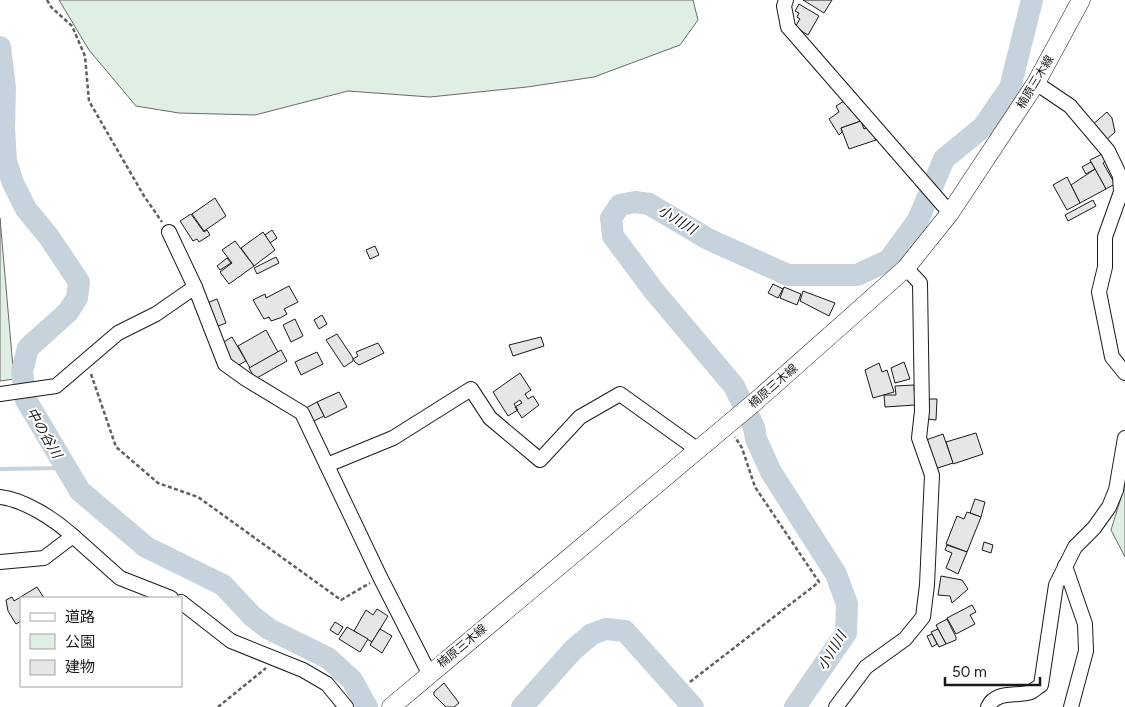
<svg xmlns="http://www.w3.org/2000/svg" width="1125" height="707" font-family="Figtree,'Noto Sans JP',sans-serif">
<style>
.green{fill:#e0efe3;stroke:#6a6a6a}
.lines{fill:none;stroke-linecap:round;stroke-linejoin:round}
.stream{stroke:#c6d2dc;stroke-width:4}
.river{stroke:#c6d2dc;stroke-width:22}
.building{fill:#e6e6e6;stroke:#1a1a1a}
.minor-casing{stroke:#1a1a1a;stroke-width:16}
.major-casing{stroke:#1a1a1a;stroke-width:19}
.path{stroke:#5f5f5f;stroke-width:2.5;stroke-dasharray:4 2.5;stroke-linecap:butt}
.minor{stroke:#fff;stroke-width:14}
.major{stroke:#fff;stroke-width:18}
.labels{text-anchor:middle;dominant-baseline:central;stroke-width:4;stroke-linejoin:round;paint-order:stroke}
.street-label{font-size:12px;fill:#1a1a1a;stroke:#fff}
.water-label{font-size:14px;font-style:italic;fill:#1a1a1a;stroke:#fff}
</style>
<rect width="100%" height="100%" fill="#fff"/>
<g class="green">
<polygon points="59,0 693,0 698,20 680,45 594,77 527,87 430,97 348,91 255,115 179,113 136,106 89,50"/>
<polygon points="0,218 14,379 0,381"/>
<polygon points="1125,445 1125,557 1111,530 1125,485 1122,458"/>
</g>
<g class="lines">
<polyline class="stream" points="0,469 65,468"/>
<g class="river">
<polyline points="0,47 5,88 4,128 6,161 13,183 26,209 49,237 79,282 77,298 68,312 28,348 22,371 26,400 80,491 146,547 223,585 252,616 269,629 328,658 352,680 367,707"/>
<polyline points="522,707 573,650 592,634 606,629 625,631 693,707"/>
<polyline points="795,707 846,633 847,604 836,574 771,472 756,439 754,427 734,386 654,291 613,236 611,218 620,205 635,202 649,204 708,239 788,275 857,275 889,260 918,220 944,159 983,127 1010,88 1032,0"/>
</g>
</g>
<g class="building">
<polygon points="803,0 832,0 824,13"/>
<polygon points="799,4 819,16 808,35 795,27 800,19 797,17 799,13 795,11"/>
<polygon points="844,101 861,121 841,128 842,132 839,135 829,119 839,112 836,106"/>
<polygon points="1107,112 1112,118 1115,132 1104,142 1091,126"/>
<polygon points="861,121 864,129 869,127 876,140 849,149 841,128"/>
<polygon points="1102,154 1106,161 1103,163 1115,184 1106,189 1090,160"/>
<polygon points="1091,162 1095,169 1086,174 1082,167"/>
<polygon points="1095,169 1106,189 1080,203 1071,185"/>
<polygon points="1067,177 1080,203 1067,210 1053,185"/>
<polygon points="215,198 226,216 204,231 192,214"/>
<polygon points="1093,200 1096,206 1068,221 1065,215"/>
<polygon points="191,214 204,232 207,230 210,235 199,242 197,239 193,241 180,221"/>
<polygon points="272,230 277,238 270,243 265,235"/>
<polygon points="263,232 275,250 254,266 241,248"/>
<polygon points="235,241 254,266 229,284 220,272 232,263 222,250"/>
<polygon points="375,246 379,255 370,259 366,250"/>
<polygon points="276,257 279,263 257,274 254,268"/>
<polygon points="227,258 231,263 220,270 217,266"/>
<polygon points="773,284 783,289 778,298 768,293"/>
<polygon points="289,286 298,302 284,309 287,314 280,318 271,321 269,317 264,319 253,300 265,294 266,298"/>
<polygon points="784,287 801,294 797,305 780,298"/>
<polygon points="803,291 835,303 829,316 800,301"/>
<polygon points="217,299 226,323 216,327 207,303"/>
<polygon points="322,315 327,324 319,329 314,320"/>
<polygon points="295,319 303,336 291,342 283,325"/>
<polygon points="266,330 278,352 250,368 238,346"/>
<polygon points="337,334 353,358 353,361 344,367 326,340"/>
<polygon points="232,337 246,361 235,367 222,343"/>
<polygon points="541,337 544,346 513,356 509,345"/>
<polygon points="378,343 384,353 359,365 355,362 353,359 358,356 356,352"/>
<polygon points="281,350 287,361 255,379 249,368"/>
<polygon points="317,352 323,364 301,375 295,362"/>
<polygon points="904,362 910,379 895,383 891,368"/>
<polygon points="879,363 882,372 887,370 894,392 873,398 865,370"/>
<polygon points="520,373 531,390 525,394 528,399 533,396 539,405 522,418 515,407 522,403 520,400 514,404 518,410 508,416 493,392"/>
<polygon points="914,385 915,405 885,407 884,395 896,395 895,386"/>
<polygon points="339,392 347,407 325,418 317,402"/>
<polygon points="927,399 937,399 936,420 928,419"/>
<polygon points="317,402 324,416 312,422 306,408"/>
<polygon points="976,433 983,454 953,464 946,442"/>
<polygon points="943,434 953,463 935,469 926,440"/>
<polygon points="975,499 985,502 981,517 970,513"/>
<polygon points="967,512 981,517 967,552 946,544 957,516 964,519"/>
<polygon points="984,542 993,545 991,553 982,550"/>
<polygon points="947,545 967,552 958,574 946,568 952,553 945,550"/>
<polygon points="941,576 962,580 968,589 952,603 950,596 938,595"/>
<polygon points="37,587 44,598 21,598 21,621 16,624 8,611 6,600 12,597 14,601"/>
<polygon points="972,605 976,612 970,615 975,624 956,634 947,618"/>
<polygon points="377,609 388,616 372,642 354,631 366,610 373,615"/>
<polygon points="947,619 956,637 956,640 946,644 936,625"/>
<polygon points="335,622 343,627 338,635 330,630"/>
<polygon points="347,627 368,639 360,652 339,639"/>
<polygon points="380,629 392,636 382,653 370,645"/>
<polygon points="938,629 946,644 939,647 931,632"/>
<polygon points="932,634 937,644 932,647 927,636"/>
<polygon points="444,683 459,703 454,707 446,707 434,695 434,692"/>
</g>
<g class="lines">
<g class="minor-casing">
<g id="minor">
<polyline points="786,0 784,6 788,27 950,213"/>
<polyline points="1036,83 1070,106 1108,151 1120,176 1121,192 1105,237 1105,267 1099,292 1112,357 1125,373"/>
<polyline points="169,232 195,287 225,364 246,379 302,413 380,577 429,673"/>
<polyline points="0,394 56,386 118,333 156,314 195,287"/>
<polyline points="327,465 393,438 471,389 490,418 540,460 580,417 620,394 698,450"/>
<path d="M 0,497 C 25,500 54,519 73,536"/>
<polyline points="0,562 44,558 73,536 120,578 171,598"/>
<polyline points="1065,566 1085,624 1086,651 1071,707"/>
<polyline points="181,602 231,641 303,670 327,684 346,707"/>
<polyline points="836,707 866,667 905,639 923,617 927,585 932,475 919,438 922,411 920,283 906,268"/>
<path d="M 988,707 C 996,690 1017,697 1031,692 C 1034,690 1038,687 1041,685 L 1056,585 L 1075,547 L 1094,528 L 1109,507 L 1116,490 L 1125,438"/>
</g>
</g>
<g class="major-casing">
<polyline id="major" points="391,707 756,401 906,268 950,213 1036,83 1081,0"/>
</g>
<g class="path">
<polyline points="47,0 51,7 72,26 85,56 89,101 144,196 162,222"/>
<polyline points="91,374 116,447 158,483 198,497 341,600 370,583"/>
<polyline points="690,682 819,582 755,487 742,448 735,437"/>
<polyline points="218,707 266,668"/>
</g>
<use href="#minor" class="minor"/>
<use href="#major" class="major"/>
</g>
<g class="labels">
<g class="street-label">
<text transform="translate(1035 82) rotate(-59)">楠原三木線</text>
<text transform="translate(773 386) rotate(-41)">楠原三木線</text>
<text transform="translate(462 646) rotate(-40)">楠原三木線</text>
</g>
<g class="water-label">
<text transform="translate(677 220) rotate(31)">小川川</text>
<text transform="translate(44 433) rotate(60)">中の谷川</text>
<text transform="translate(832 651) rotate(-59)">小川川</text>
</g>
</g>
<rect x="20" y="597" width="162" height="90" fill="#ffffff" stroke="#a3a3a3"/>
<rect x="30" y="613" width="25" height="8" fill="#ffffff" stroke="#a3a3a3"/>
<text x="65" y="622" font-size="15" fill="#1a1a1a">道路</text>
<rect x="30" y="634" width="25" height="15" fill="#e0efe3" stroke="#a3a3a3"/>
<text x="65" y="647" font-size="15" fill="#1a1a1a">公園</text>
<rect x="30" y="660" width="25" height="15" fill="#e6e6e6" stroke="#a3a3a3"/>
<text x="65" y="672" font-size="15" fill="#1a1a1a">建物</text>
<path d="M945 677v8h95v-8" fill="none" stroke="#1a1a1a" stroke-width="2.5"/>
<text x="952" y="677" font-size="15" fill="#1a1a1a" stroke="#ffffff" stroke-width="4" paint-order="stroke">50 m</text>
</svg>
